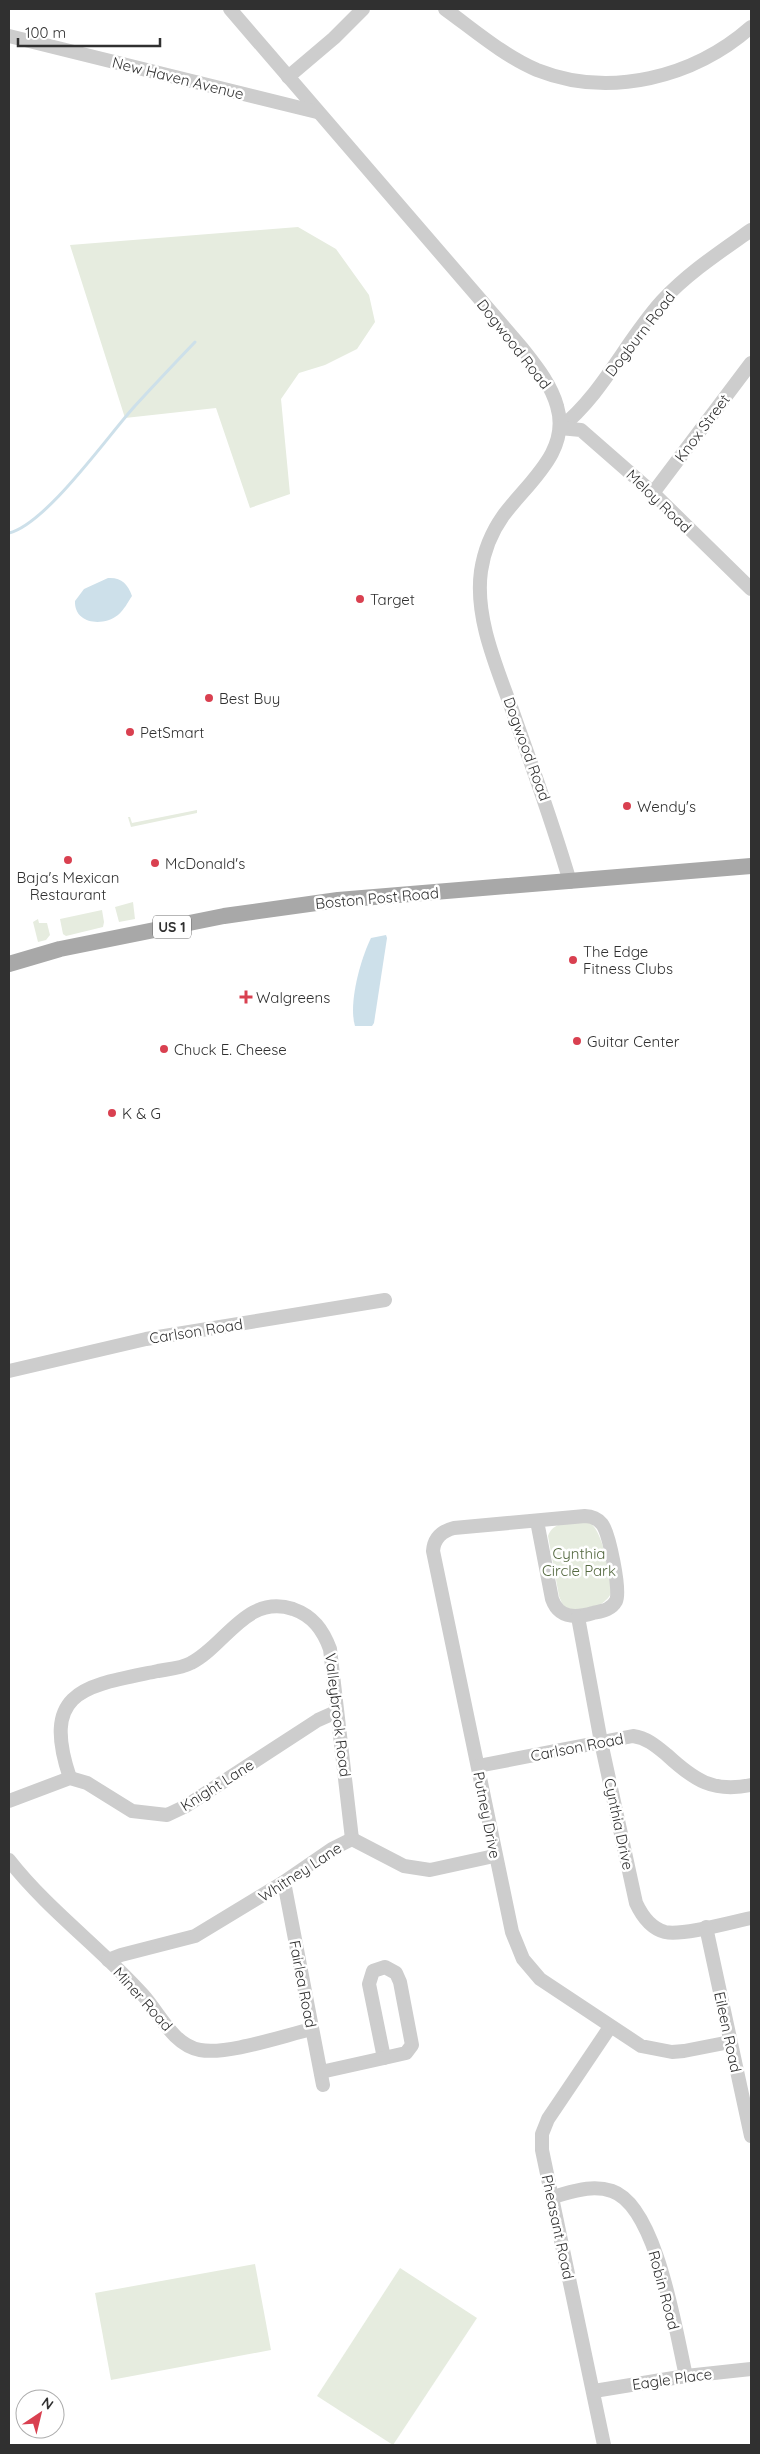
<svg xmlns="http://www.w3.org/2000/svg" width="760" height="2454" font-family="Quicksand,sans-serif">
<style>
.green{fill:#e6ecdf}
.water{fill:#cde0ea}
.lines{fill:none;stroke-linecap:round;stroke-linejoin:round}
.stream{stroke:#cde0ea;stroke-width:3}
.minor{stroke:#cdcdcd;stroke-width:14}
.major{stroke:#a8a8a8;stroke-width:16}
.poi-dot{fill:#d94050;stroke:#fff;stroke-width:2}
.labels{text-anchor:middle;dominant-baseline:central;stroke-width:5;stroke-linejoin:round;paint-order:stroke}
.shield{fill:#fff;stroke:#6e6e6e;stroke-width:1}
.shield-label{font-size:14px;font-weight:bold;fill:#303030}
.street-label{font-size:15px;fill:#303030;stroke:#fff}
.poi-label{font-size:15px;fill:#303030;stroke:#fff;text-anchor:start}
.park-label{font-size:15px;fill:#546940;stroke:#fff}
</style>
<rect width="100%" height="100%" fill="#fff"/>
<g class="green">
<polygon points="298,227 336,249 369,295 375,322 357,349 325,365 299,373 281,399 290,494 250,508 216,408 125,418 70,245"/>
<polygon points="197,810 197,813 131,827 128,817 130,817 132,823"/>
<polygon points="133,902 135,919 119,922 115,907"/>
<polygon points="102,910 104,922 103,927 66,936 63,934 60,919"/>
<polygon points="38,919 39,923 47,923 50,935 46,940 38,942 33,922"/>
<path d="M 590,1523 C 603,1531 611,1577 611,1593 C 606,1606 581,1615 568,1609 C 563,1607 561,1601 559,1596 L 548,1536 C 554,1519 575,1523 590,1523 Z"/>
<polygon points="255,2264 271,2350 111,2380 95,2293"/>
<polygon points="400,2268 477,2318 393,2445 317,2396"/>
</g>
<g class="water">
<path d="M 108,578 C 121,577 128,584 132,596 C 128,602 124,610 118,615 C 103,627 74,624 75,601 L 84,589 Z"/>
<path d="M 386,935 L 387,938 L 374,1023 L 372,1026 L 355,1026 C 348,1003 361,958 371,938 Z"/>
</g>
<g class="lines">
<path class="stream" d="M 9,533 C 46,524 107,437 134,407 C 154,385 174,364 195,342"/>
<g class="minor">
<path d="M 230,9 L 522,348 C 536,366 551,384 557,406 C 571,452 527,483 503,516 C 491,533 484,551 481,571 C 474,621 500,674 516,721 C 535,774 554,827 570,882"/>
<path d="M 445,9 C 474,30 504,56 537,70 C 610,99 694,77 751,27"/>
<polyline points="9,36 317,112"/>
<polyline points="288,77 334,38 363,9"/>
<path d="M 560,428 C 603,394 625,342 662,301 C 688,273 720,252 751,230"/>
<polyline points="560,428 581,430 653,493 751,589"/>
<polyline points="653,493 751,363"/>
<polyline points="9,1371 146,1339 385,1300"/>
<path d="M 537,1521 L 552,1599 C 559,1619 576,1618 593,1613 C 602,1611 611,1610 616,1601 C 621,1591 609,1533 602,1524 C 597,1518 592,1516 585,1516 L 454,1528 C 442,1531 434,1538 433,1551 L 512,1932 L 523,1959 L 540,1979 L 641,2046 L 672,2052 L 684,2051 L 730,2042"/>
<path d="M 578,1617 L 601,1742 L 636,1903 C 642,1916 650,1928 665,1932 C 683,1936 732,1922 751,1918"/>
<path d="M 478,1766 L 633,1736 C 647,1738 656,1746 667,1755 C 694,1780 713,1793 751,1785"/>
<path d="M 70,1778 C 40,1689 86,1686 158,1671 C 169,1669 182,1668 191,1663 C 226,1645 246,1594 293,1609 C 313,1616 323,1630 330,1649 L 352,1839"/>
<polyline points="9,1801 70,1778 87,1783 132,1811 167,1815 186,1806 318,1720 336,1712"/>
<path d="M 9,1860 C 48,1910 101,1948 143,1995 C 160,2014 173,2045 200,2050 C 228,2055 282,2036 312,2029"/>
<polyline points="284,1882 323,2085"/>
<polyline points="706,1927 751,2136"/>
<polyline points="108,1960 121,1955 195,1936 284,1882 332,1849 352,1839 404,1866 430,1870 494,1856"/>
<polygon points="385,1967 396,1973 400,1982 412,2045 406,2053 384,2058 369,1984 373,1971"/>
<polyline points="321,2072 384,2058"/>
<path d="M 552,2197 C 572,2192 591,2184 612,2191 C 657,2206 676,2333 686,2376"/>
<polyline points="594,2391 686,2376 751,2369"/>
<polyline points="604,2445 542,2150 542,2134 548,2119 610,2027"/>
</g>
<polyline class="major" points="9,964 60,949 224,916 338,900 751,866"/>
</g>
<g class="poi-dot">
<circle cx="360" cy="599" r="5"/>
<circle cx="209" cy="698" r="5"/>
<circle cx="130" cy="732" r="5"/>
<circle cx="627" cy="806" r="5"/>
<circle cx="68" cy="860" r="5"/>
<circle cx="155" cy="863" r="5"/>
<circle cx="573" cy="960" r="5"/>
<path d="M243.5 989.5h5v5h5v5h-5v5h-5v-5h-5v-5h5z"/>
<circle cx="577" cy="1041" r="5"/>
<circle cx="164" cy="1049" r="5"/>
<circle cx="112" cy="1113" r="5"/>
</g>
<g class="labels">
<rect class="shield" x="153" y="915.5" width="38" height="23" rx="4"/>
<g class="shield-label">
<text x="172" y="927">US 1</text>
</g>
<g class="street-label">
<text transform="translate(178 78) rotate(14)">New Haven Avenue</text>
<text transform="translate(640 334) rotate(-52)">Dogburn Road</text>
<text transform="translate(514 344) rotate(52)">Dogwood Road</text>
<text transform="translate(702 428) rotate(-53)">Knox Street</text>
<text transform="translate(659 501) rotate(44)">Meloy Road</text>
<text transform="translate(527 749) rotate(70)">Dogwood Road</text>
<text transform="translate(377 898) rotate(-5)">Boston Post Road</text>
<text transform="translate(196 1331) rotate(-9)">Carlson Road</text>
<text transform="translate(338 1715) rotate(83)">Valleybrook Road</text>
<text transform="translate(577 1747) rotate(-11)">Carlson Road</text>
<text transform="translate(217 1785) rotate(-32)">Knight Lane</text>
<text transform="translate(487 1815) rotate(79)">Putney Drive</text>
<text transform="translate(619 1824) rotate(78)">Cynthia Drive</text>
<text transform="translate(300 1872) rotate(-33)">Whitney Lane</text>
<text transform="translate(303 1984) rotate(79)">Fairlea Road</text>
<text transform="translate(143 1999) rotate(48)">Miner Road</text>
<text transform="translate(728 2032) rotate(78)">Eileen Road</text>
<text transform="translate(558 2227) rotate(78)">Pheasant Road</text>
<text transform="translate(664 2290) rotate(75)">Robin Road</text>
<text transform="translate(672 2379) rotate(-8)">Eagle Place</text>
</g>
<g class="poi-label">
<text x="370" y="599">Target</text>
<text x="219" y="698">Best Buy</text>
<text x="140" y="732">PetSmart</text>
<text x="637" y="806">Wendy's</text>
<text x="165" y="863">McDonald's</text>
<text x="68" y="877" text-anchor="middle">Baja's Mexican<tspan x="68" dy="17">Restaurant</tspan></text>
<text x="583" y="951">The Edge<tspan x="583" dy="17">Fitness Clubs</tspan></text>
<text x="256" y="997">Walgreens</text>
<text x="587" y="1041">Guitar Center</text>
<text x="174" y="1049">Chuck E. Cheese</text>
<text x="122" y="1113">K &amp; G</text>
</g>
<g class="park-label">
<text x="579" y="1553">Cynthia<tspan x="579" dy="17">Circle Park</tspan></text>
</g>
</g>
<rect width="760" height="2454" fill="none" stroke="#303030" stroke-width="20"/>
<g transform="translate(40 2414) rotate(35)"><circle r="24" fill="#ffffff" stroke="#acacac"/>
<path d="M0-4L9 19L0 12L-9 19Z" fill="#d94050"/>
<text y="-8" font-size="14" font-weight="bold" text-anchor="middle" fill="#303030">N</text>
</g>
<path d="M18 38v8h142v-8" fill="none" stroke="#303030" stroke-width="2.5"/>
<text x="25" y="38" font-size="15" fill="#303030" stroke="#ffffff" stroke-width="4" paint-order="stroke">100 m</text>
</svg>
